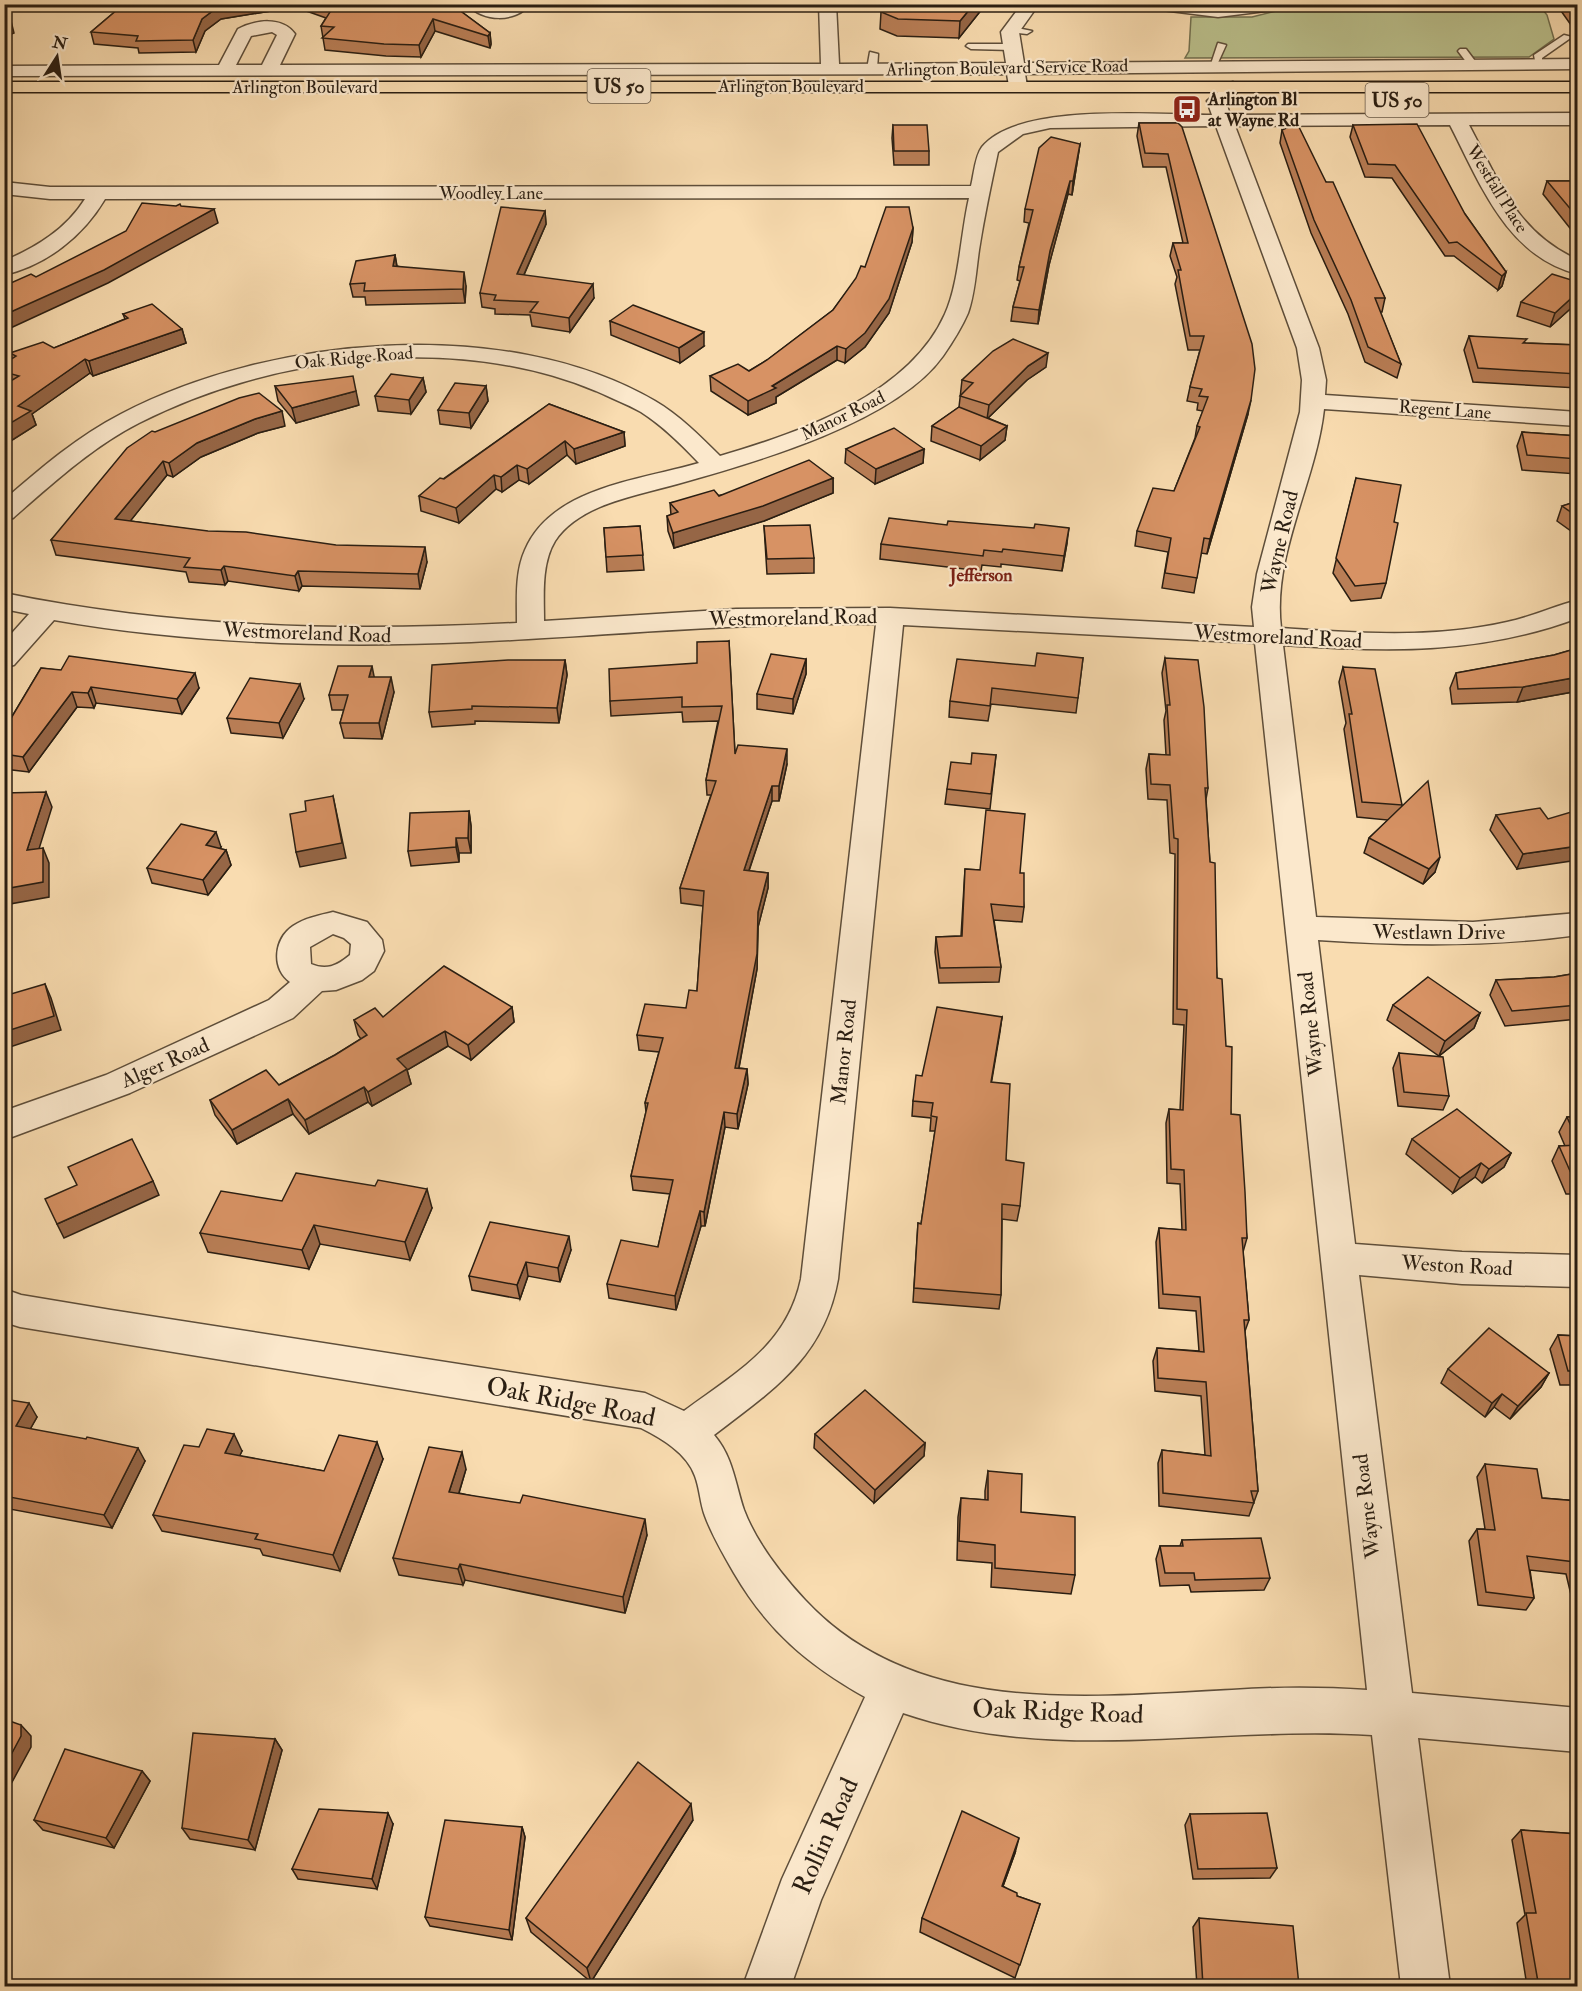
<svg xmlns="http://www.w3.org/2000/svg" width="1582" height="1991" font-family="'IM FELL Double Pica',serif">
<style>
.green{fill:#bbc18d;stroke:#727050;stroke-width:1.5}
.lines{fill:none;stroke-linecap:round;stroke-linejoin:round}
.service-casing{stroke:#5e4e3a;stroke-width:3}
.minor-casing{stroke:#5e4e3a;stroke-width:3}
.trunk-casing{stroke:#2a1e12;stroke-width:3}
.service{fill:#fbe8cc;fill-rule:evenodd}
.minor{fill:#fbe8cc;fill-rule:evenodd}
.trunk{fill:#f9dcb0;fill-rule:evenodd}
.wall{fill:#b97e56;stroke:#2a1e12;stroke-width:1.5}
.shaded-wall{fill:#966646;stroke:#2a1e12;stroke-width:1.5}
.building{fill:#d79264;stroke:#2a1e12;stroke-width:1.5}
.labels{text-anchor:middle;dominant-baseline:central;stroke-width:4.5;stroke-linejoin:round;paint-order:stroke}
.far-street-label{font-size:18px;fill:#2a1e12;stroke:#fbe8cc}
.far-poi-label{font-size:18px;font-weight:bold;fill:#2a1e12;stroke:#fbe8cc;text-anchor:start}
.far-neighbourhood-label{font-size:18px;font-weight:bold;fill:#7a1f14;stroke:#fbe8cc}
.shield{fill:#fbe8cc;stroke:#695b4a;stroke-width:1.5}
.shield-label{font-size:20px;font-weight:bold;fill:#2a1e12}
.street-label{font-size:21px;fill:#2a1e12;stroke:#fbe8cc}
.near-street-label{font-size:26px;fill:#2a1e12;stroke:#fbe8cc}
</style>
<rect width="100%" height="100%" fill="#f9dcb0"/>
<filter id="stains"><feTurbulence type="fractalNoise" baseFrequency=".00333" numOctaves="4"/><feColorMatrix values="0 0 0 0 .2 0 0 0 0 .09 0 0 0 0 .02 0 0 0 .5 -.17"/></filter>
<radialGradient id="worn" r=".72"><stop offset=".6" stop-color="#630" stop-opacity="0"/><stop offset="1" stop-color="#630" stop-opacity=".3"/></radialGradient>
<polygon class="green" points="1305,4 1539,5 1547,15 1554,39 1529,57 1185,58 1189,51 1191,17 1252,17"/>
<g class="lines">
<g class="service-casing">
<g id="service">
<polygon points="1012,27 1032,31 1027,34 1009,32 1009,28"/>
<polygon points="1564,35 1572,37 1542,58 1542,66 1536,66 1534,55"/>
<polygon points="1218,43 1226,45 1216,67 1210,67"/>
<polygon points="968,44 1012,44 1017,47 1012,50 971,49 966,46"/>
<polygon points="1460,49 1466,49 1478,65 1476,67 1470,67 1458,51"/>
<polygon points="870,52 878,54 877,69 872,72 867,69"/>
</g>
</g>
<g class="minor-casing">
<g id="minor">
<path d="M 467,4 L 500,7 L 530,4 C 516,23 482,22 467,4 Z"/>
<path d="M 819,4 L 836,4 L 839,64 L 1006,63 L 1001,32 L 1022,4 L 1039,4 L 1019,32 L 1024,63 L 1578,59 L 1578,69 L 1025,74 L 1027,86 L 1018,91 L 1009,86 L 1007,74 L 4,76 L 4,66 L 219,65 L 238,29 C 255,20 282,16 295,34 L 280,65 L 821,64 ZM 272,32 L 277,35 L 262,65 L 236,65 L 251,36 Z"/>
<polygon points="1146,4 1218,7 1290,4 1282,9 1218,17 1154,9"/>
<path d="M 1233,82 L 1242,88 L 1226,102 L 1230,115 L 1578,113 L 1578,125 L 1469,125 C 1499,181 1516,232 1578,260 L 1578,274 C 1507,257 1480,183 1450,125 L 1235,126 L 1319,348 L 1326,380 L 1325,395 L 1578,412 L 1578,426 L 1324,409 C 1316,482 1272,554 1281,628 C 1357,633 1432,639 1507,622 C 1531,617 1554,606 1578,600 L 1578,618 C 1479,655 1386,652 1283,645 L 1316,917 L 1473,922 L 1578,913 L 1578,935 C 1491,947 1405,946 1318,940 L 1355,1244 L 1462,1252 L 1578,1255 L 1578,1287 L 1462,1284 L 1359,1275 L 1412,1693 L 1578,1708 L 1578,1752 L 1418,1738 L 1450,1986 L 1401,1986 L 1372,1735 C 1216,1725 1055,1765 903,1713 L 821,1900 L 791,1986 L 743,1986 L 782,1879 L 865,1697 C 807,1664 768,1631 734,1573 C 723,1554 712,1535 705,1516 C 700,1503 700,1489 695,1476 C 687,1453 661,1438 641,1428 L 20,1327 L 4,1322 L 4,1289 L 21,1295 L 111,1310 L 645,1393 L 684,1411 C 735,1373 787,1346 801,1279 L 876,624 C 740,622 606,636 471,642 C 332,648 191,644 54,620 L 14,665 L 4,667 L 4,642 L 29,614 L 4,609 L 4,593 C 173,628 345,632 517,623 C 517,599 515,572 525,550 C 552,487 641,480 699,463 C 681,444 663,426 641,412 C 627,404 611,398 596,391 C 455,332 272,355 139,423 C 92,447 52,484 13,518 L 4,520 L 4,500 C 41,468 78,436 121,414 C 269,336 506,314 655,401 C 679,415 700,436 720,456 C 799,433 909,395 945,314 C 959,284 961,232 969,198 L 105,199 C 83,236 47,265 4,275 L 4,261 C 37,247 66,229 85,199 L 50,199 L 4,194 L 4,182 L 50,187 L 971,186 C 974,174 975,156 982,147 C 1018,102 1156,115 1212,115 L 1207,101 L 1227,84 ZM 1216,126 L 1297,348 L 1302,380 L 1300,412 L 1257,574 L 1252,607 L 1254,627 L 890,608 L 736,609 L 544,621 C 544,596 541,564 555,541 C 580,503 640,495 681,483 C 756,462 896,422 943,356 C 952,343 962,327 968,313 C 975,293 976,271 979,250 C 984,217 991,185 998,152 L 1023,134 L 1050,128 ZM 903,625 L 1255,643 L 1367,1690 C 1322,1687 1277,1687 1232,1690 C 1085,1697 915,1718 805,1600 C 782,1575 756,1542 744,1510 C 735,1483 733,1457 714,1435 C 773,1390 824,1357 838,1279 Z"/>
<path d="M 333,912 L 367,922 L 382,940 L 384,951 L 374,971 L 362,980 L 336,990 L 322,991 L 293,1018 L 130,1093 L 4,1140 L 4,1111 L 106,1075 L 269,1000 L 290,982 C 271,968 274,939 293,926 C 305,918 320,915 333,912 ZM 333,934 L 344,938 L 351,944 L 350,955 C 338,965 327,971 311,964 L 310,947 Z"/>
</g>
</g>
<g class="trunk-casing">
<rect id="trunk" x="4" y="82" width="1574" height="10"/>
</g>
<use href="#service" class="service"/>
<use href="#minor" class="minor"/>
<use href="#trunk" class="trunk"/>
</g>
<g class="wall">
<polygon points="124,4 451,4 490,33 491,44 490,48 435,31 421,57 386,56 325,50 321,26 326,18 295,7 221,19 205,31 196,52 139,53 138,48 94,44 91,32"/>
<polygon points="887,4 986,4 959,38 897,36 880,29 881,12"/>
<polygon points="1560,4 1578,4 1578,35 1559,8"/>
<polygon points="1139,123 1178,123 1248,414 1207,554 1201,553 1194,593 1162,588 1168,552 1135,546 1137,531 1174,491 1195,438 1197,426 1203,411 1197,410 1198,403 1187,401 1190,387 1200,350 1188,350 1175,284 1177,277 1170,256 1173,243 1183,243 1166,167 1143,167 1137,136"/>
<polygon points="893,125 929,151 929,165 894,165 892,138"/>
<polygon points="1353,125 1465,214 1506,272 1502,286 1498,290 1454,256 1445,256 1392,178 1365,177 1350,137"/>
<polygon points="1282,130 1326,182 1385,298 1382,312 1380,312 1401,364 1397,378 1365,362 1348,314 1311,233 1280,143"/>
<polygon points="1080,144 1072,195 1068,194 1049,265 1038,324 1011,321 1013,307 1020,281 1017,280 1019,267 1029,223 1024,222 1025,209"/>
<polygon points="1547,181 1578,181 1578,232 1573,232 1543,194"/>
<polygon points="545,211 546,224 524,275 594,298 570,332 532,326 530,315 495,314 495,309 482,307 480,293"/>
<polygon points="913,228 912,242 889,313 865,347 845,363 837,360 776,397 776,403 748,415 711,391 710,376 749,371 767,360 833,310 865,267"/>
<polygon points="395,255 397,266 466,286 465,303 366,305 365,297 353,297 350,284"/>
<polygon points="1578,282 1578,302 1550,327 1517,316 1521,302"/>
<polygon points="123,314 182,329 186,343 93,376 90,373 32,414 36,425 6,444 4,444 4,364 12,359 10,353 54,348 125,319"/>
<polygon points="610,321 704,346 680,363 611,335"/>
<polygon points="1469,336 1526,343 1578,345 1578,388 1473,382 1464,350"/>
<polygon points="1046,367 1027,380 988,418 1007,426 1005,440 980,460 931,441 932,426 959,407 962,380"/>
<polygon points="423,378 426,392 411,414 378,411 375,396"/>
<polygon points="275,386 359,405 296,423 278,401"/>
<polygon points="486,386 488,401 471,428 440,424 438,410"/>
<polygon points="549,404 624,432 625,446 576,464 567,455 529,484 519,480 502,492 496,489 459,523 421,511 419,496"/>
<polygon points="285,426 258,433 201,457 173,477 167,475 130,521 427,562 420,589 302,586 299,591 228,581 225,585 189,582 186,572 56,555 51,540 155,432"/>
<polygon points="1522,432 1578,436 1578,474 1522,470 1517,446"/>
<polygon points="846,449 924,449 923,463 875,484 845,463"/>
<polygon points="833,478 833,493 764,521 674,548 668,531 667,516 671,515 670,503"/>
<polygon points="1356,478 1394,522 1386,583 1381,598 1351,601 1333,573"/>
<polygon points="1578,501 1578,536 1557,521 1562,506"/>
<polygon points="640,526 644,570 607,572 604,528"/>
<polygon points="764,526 814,558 814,573 767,574"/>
<polygon points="1067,543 1062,571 1001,564 1001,567 982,565 981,571 880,559 881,544"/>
<polygon points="729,641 735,754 787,764 779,801 772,801 749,871 768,873 768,888 758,927 757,969 739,1068 747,1069 748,1084 738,1129 725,1127 705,1226 701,1226 676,1310 609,1298 607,1284 658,1247 670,1194 633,1190 631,1176 646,1112 645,1103 659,1052 639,1050 637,1035 686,1008 697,991 703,906 681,903 680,888 711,795 707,795 706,780 718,721 683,722 682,712 611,716 610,701 697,663"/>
<polygon points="1578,648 1578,691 1517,702 1452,704 1450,688 1456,673 1554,655"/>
<polygon points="1083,658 1076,713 991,704 988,721 949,717 950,701 1035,666"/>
<polygon points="1165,658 1208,788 1206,799 1217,978 1231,1114 1247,1238 1243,1252 1249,1320 1245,1331 1258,1491 1249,1516 1159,1506 1158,1463 1162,1450 1205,1455 1201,1396 1155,1391 1153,1361 1157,1348 1199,1351 1196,1311 1159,1308 1156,1242 1159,1228 1182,1230 1180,1184 1167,1183 1166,1123 1169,1109 1180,1110 1184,1025 1173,1024 1175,854 1170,853 1167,800 1148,799 1146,769 1149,754 1166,755 1164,720 1166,711 1162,673"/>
<polygon points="806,659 806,674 793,714 757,709 757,694"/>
<polygon points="565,660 567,675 559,723 475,721 475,724 432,727 429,712"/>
<polygon points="1343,667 1402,805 1435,872 1423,884 1364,853 1369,838 1388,820 1357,817 1344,729 1346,723 1339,682"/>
<polygon points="41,668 199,688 182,714 96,703 94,708 77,707 29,772 4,769 4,727 10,720"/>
<polygon points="374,677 394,692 382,739 344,738 340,723 344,710 332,710 329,695"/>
<polygon points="304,699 283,738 231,733 227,718"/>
<polygon points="996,755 990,809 945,804 947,789 971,764"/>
<polygon points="469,811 471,826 471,853 459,853 459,862 411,866 408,851"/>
<polygon points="1496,815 1548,819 1517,869 1490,830"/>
<polygon points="221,847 220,849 226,850 231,865 208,895 152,883 147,868"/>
<polygon points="965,869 1020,873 1024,907 1022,922 994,920 1001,967 999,982 939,983 935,952 936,937 961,936"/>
<polygon points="1578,973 1578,1019 1505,1026 1490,995 1496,980 1554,977"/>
<polygon points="1393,1005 1480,1013 1474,1028 1439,1056 1387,1020"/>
<polygon points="512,1007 514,1022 471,1060 448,1046 407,1070 411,1084 372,1106 368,1102 309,1134 293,1114 237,1144 215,1115 210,1100 279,1085 335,1055 361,1039 358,1035 354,1020 383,1017"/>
<polygon points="1002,1017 991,1082 1006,1160 1020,1206 1017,1221 1002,1219 1001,1295 999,1309 913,1302 918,1223 921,1224 935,1131 930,1131 931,1118 912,1116 913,1101 922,1076"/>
<polygon points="1399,1053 1449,1096 1443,1110 1398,1106 1393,1068"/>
<polygon points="1567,1117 1578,1117 1578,1194 1566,1194 1552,1161 1559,1146 1565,1146 1559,1132"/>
<polygon points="1412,1139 1511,1153 1504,1167 1482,1183 1475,1177 1453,1193 1406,1154"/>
<polygon points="282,1201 432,1208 410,1260 320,1244 309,1269 208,1252 200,1233"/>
<polygon points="571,1250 560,1282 528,1276 520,1299 472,1290 469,1276"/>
<polygon points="1558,1335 1578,1336 1578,1385 1560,1385 1550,1349"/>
<polygon points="1448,1369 1549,1373 1541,1387 1510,1419 1494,1407 1485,1417 1441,1383"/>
<polygon points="4,1399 37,1417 30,1429 145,1461 112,1528 4,1508"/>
<polygon points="815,1434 925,1443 924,1456 874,1503 814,1448"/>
<polygon points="199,1447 242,1451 239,1456 324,1471 383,1459 340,1571 263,1555 260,1549 162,1531 153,1515"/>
<polygon points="1485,1464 1542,1498 1578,1501 1578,1624 1566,1574 1530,1570 1534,1598 1526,1610 1478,1605 1469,1541 1477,1529 1485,1529 1477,1477"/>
<polygon points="466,1469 459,1493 647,1535 625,1613 465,1580 463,1585 399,1575 393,1558"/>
<polygon points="988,1471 1021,1512 1075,1575 1071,1594 991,1587 992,1563 957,1560 958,1517 961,1498 985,1500 985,1491"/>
<polygon points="1182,1540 1270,1578 1264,1590 1191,1592 1189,1585 1160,1586 1156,1559 1160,1546 1180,1546"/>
<polygon points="275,1739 282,1750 255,1850 190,1839 182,1828"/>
<polygon points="142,1771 150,1781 114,1848 43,1830 34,1820"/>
<polygon points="1190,1814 1277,1868 1270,1878 1193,1879 1185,1825"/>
<polygon points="693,1820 591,1982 531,1932 526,1918"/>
<polygon points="393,1824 377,1889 298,1879 292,1869"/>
<polygon points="522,1827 525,1837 512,1940 430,1926 425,1917"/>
<polygon points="1521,1830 1578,1834 1578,1986 1527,1986 1517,1923 1525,1915 1512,1840"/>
<polygon points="1015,1853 1003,1886 1017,1896 1040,1904 1015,1978 920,1932 922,1918"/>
<polygon points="1199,1918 1299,1986 1197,1986 1193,1927"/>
</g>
<g class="shaded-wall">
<polygon points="236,4 295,4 295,7 221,19 205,31 196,52 193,40 202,19 218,7"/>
<polygon points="974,4 986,4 959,38 960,21"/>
<polygon points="10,17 14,33 4,37 4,19"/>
<polygon points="433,19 435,31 421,57 419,45"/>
<polygon points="490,33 491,44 490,48 488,36"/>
<polygon points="1080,144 1078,157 1072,195 1073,181"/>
<polygon points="1070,181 1068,194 1049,265 1038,324 1039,310 1050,251"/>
<polygon points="214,209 218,223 108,283 4,331 4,315"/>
<polygon points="545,211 546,224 518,288 517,274"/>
<polygon points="913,228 912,242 889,313 865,347 845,363 846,349"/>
<polygon points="395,255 397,268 393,266"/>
<polygon points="464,272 466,286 465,303 463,289"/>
<polygon points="1506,272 1502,286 1498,290 1502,276"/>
<polygon points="593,284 594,298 570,332 569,318"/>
<polygon points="1578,292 1578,302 1550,327 1555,313"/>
<polygon points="182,329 186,343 93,376 89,361"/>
<polygon points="704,332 704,346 680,363 679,348"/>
<polygon points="837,346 837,360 776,397 776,403 748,415 748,401"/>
<polygon points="1048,353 1046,367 1027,380 987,419 989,405 1028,366"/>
<polygon points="85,359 90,373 32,414 36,425 6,444 4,441 4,427 18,406"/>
<polygon points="423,378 426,392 411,414 409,400"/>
<polygon points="486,386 488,401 471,428 469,413"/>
<polygon points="356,391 359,405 296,423 292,408"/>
<polygon points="1251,400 1248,414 1207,554 1210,539"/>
<polygon points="282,411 285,426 258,433 201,457 173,477 169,463 197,443 255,419"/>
<polygon points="1007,426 1005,440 980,460 981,446"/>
<polygon points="624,432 625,446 576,464 574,449"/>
<polygon points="565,441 567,455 529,484 527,469"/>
<polygon points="924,449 923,463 875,484 876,469"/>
<polygon points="163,461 167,475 120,534 115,519"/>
<polygon points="517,465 519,480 502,492 501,477"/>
<polygon points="494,475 496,489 459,523 456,508"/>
<polygon points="833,478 833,493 764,521 674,548 673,533"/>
<polygon points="1069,528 1067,543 1062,571 1064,556"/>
<polygon points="425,547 427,562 420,589 418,574"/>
<polygon points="224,566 228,581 225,585 221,570"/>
<polygon points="298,571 302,586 299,591 295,576"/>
<polygon points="806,659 806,674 793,714 793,699"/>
<polygon points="565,660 567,675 559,723 557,708"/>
<polygon points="372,666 375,681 369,677"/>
<polygon points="195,673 199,688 182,714 177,699"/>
<polygon points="391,677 394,692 382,739 379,723"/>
<polygon points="1578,677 1578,691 1517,702 1523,687"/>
<polygon points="300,684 304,699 283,738 279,723"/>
<polygon points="91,687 96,703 94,708 88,693"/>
<polygon points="72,692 77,707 29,772 23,757"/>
<polygon points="787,749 787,764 779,801 779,786"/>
<polygon points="772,786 772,801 744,885 744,870"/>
<polygon points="46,792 52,807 34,865 27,850"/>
<polygon points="333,796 346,858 300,867 296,852"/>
<polygon points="469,811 471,826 471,853 468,838"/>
<polygon points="216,832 221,847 211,860 206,845"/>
<polygon points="456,838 459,853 459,862 456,847"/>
<polygon points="1578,846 1578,860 1517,869 1523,854"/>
<polygon points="43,848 49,863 49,897 4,905 4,889"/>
<polygon points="226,850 231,865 208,895 203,880"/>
<polygon points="1440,857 1435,872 1423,884 1429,869"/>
<polygon points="768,873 768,888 758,927 757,969 736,1083 735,1068 758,912"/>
<polygon points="45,984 51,998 61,1030 4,1049 4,1032"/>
<polygon points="512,1007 514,1022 471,1060 468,1045"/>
<polygon points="1480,1013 1474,1028 1439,1056 1445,1041"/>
<polygon points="1002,1017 1000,1032 989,1097 991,1082"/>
<polygon points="445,1031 448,1046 407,1070 411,1084 372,1106 368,1092 397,1059"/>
<polygon points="747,1069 748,1084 738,1129 737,1114"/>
<polygon points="364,1087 368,1102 309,1134 305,1120"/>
<polygon points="288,1099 293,1114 237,1144 232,1130"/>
<polygon points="724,1112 725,1127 705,1226 704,1212"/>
<polygon points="1511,1153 1504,1167 1482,1183 1489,1169"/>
<polygon points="1481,1163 1475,1177 1453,1193 1460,1178"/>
<polygon points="153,1181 159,1195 64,1238 57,1224"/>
<polygon points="427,1189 432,1208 410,1260 405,1242"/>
<polygon points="700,1211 701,1226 676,1310 675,1296"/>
<polygon points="314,1225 320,1244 309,1269 302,1250"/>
<polygon points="569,1236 571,1250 560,1282 558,1268"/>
<polygon points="526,1262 528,1276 520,1299 517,1285"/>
<polygon points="1549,1373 1541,1387 1510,1419 1518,1406"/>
<polygon points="1502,1394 1494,1407 1485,1417 1492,1403"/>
<polygon points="29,1403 37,1417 24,1440 16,1426"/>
<polygon points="234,1434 242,1451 233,1470 225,1453"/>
<polygon points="377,1442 383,1459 340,1571 333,1555"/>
<polygon points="925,1443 924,1456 874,1503 875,1490"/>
<polygon points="138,1448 145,1461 112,1528 104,1515"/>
<polygon points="462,1452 466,1469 454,1509 449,1492"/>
<polygon points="645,1519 647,1535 625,1613 623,1597"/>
<polygon points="460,1564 465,1580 463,1585 458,1569"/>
<polygon points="21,1725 31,1736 31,1747 4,1797 4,1768"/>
<polygon points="275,1739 282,1750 255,1850 248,1840"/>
<polygon points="142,1771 150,1781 114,1848 106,1838"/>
<polygon points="691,1804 693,1820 591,1982 587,1968"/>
<polygon points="388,1813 393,1824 377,1889 372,1879"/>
<polygon points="522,1827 525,1837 512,1940 509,1930"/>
<polygon points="1019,1838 1015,1853 998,1900 1002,1886"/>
</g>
<g class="building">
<polygon points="124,4 236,4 218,7 202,19 193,40 136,41 138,36 91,32"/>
<polygon points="318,4 451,4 490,33 488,36 433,19 419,45 384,44 322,38 334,27 321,26 332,9"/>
<polygon points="887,4 974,4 960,21 898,19 881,12"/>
<polygon points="1139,123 1178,123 1182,127 1252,344 1255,369 1251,400 1210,539 1204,538 1197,578 1165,573 1171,538 1137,531 1153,488 1174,491 1200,427 1197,426 1208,397 1199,396 1202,389 1190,387 1204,336 1190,336 1178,270 1181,270 1173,243 1188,243 1168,154 1145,153"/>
<polygon points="1297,123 1326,182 1333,182 1385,298 1375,298 1401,364 1368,347 1351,300 1314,220 1282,130"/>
<polygon points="1417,124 1465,214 1506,272 1502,276 1457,242 1449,243 1395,165 1368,164 1353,125"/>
<polygon points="893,125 927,125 929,151 894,151"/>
<polygon points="1051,137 1080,144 1073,181 1070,181 1050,251 1039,310 1013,307 1024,267 1019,267 1033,210 1025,209 1039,148"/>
<polygon points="1547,181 1578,181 1578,218"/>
<polygon points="142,203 176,206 180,204 181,206 214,209 104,270 4,315 4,286 31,274 36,277 126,231"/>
<polygon points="501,207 545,211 517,274 593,284 569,318 530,312 538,302 494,300 496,295 480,293"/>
<polygon points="886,207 909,207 913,228 889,299 865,333 846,349 837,346 772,386 776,388 748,401 710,376 738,364 749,371 767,360 833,310 856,278 861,266 865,267"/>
<polygon points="395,255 393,266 464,272 463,289 364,291 365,283 350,284 356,261"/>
<polygon points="1552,274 1578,282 1578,292 1555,313 1521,302"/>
<polygon points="152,304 182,329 89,361 85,359 18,406 31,411 4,427 4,385 19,376 4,372 4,364 16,356 10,353 43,342 54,348 128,318 123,314"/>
<polygon points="633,305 704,332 679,348 610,321"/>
<polygon points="1469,336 1527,339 1523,343 1578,345 1578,374 1478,368"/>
<polygon points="1013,339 1048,353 1028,366 989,405 960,396 973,383 962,380 993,351"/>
<polygon points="391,374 423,378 409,400 375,396"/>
<polygon points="353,376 356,391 292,408 275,386"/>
<polygon points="455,383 486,386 469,413 438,410"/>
<polygon points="259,393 282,411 255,419 197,443 169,463 163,461 115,519 208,531 246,532 336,545 425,547 418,574 298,571 295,576 224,566 221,570 184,567 190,558 51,540 127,448 152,431 155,432 239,398"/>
<polygon points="549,404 624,432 574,449 565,441 527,469 517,465 501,477 494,475 456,508 419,496 440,478 444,479"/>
<polygon points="959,407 1007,426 981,446 932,426"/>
<polygon points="894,428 924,449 876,469 846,449"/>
<polygon points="1522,432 1578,436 1578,459 1527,455"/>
<polygon points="809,460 833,478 763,506 673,533 667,516 678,512 670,503 714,490 719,496"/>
<polygon points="1356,478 1401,485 1394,522 1398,523 1386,583 1355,586 1336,558"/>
<polygon points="1578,501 1578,517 1562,506"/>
<polygon points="889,518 947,525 948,521 1034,528 1035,524 1069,528 1064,556 1003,549 1002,552 984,550 983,556 881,544"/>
<polygon points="810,525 814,558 767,559 764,526"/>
<polygon points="640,526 643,555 606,557 604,528"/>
<polygon points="729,641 735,754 738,745 787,749 779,786 772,786 744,870 768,873 758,912 757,954 735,1068 747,1069 737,1114 724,1112 704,1212 700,1211 675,1296 607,1284 621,1240 658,1247 673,1180 631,1176 648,1103 645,1103 663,1038 637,1035 645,1004 686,1008 689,990 697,991 704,891 680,888 716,781 706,780 722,706 682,707 682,697 610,701 609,669 697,663 697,642"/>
<polygon points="1578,648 1578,677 1523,687 1458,689 1456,673 1554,655"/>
<polygon points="1037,653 1083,658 1078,698 992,688 990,706 950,701 957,659 1035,666"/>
<polygon points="771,654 806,659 793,699 757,694"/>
<polygon points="69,656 195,673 177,699 91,687 88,693 72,692 23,757 4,754 4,727 10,720 41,668 61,670"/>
<polygon points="1165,658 1198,660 1204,707 1208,788 1205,788 1210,862 1215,863 1217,978 1222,979 1226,1046 1232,1047 1231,1114 1240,1115 1245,1192 1247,1238 1242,1238 1249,1320 1244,1320 1258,1491 1251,1491 1254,1503 1163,1493 1162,1450 1211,1456 1206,1382 1158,1378 1157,1348 1204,1352 1200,1297 1163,1294 1159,1228 1186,1230 1184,1170 1171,1169 1169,1109 1183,1110 1187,1010 1177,1009 1178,839 1174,838 1170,785 1151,784 1149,754 1170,755 1167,705 1170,705"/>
<polygon points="508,660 565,660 557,708 472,706 472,709 429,712 432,665"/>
<polygon points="338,666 372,666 369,677 391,677 379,723 340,723 348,695 329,695"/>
<polygon points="1343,667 1375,669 1402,805 1362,802 1349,714 1352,714"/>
<polygon points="250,678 300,684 279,723 227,718"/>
<polygon points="972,753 996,755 991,794 947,789 951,762 971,764"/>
<polygon points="1428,781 1440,857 1429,869 1369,838"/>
<polygon points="46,792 27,850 43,848 43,882 4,889 4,793"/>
<polygon points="333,796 342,843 296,852 290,814 306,811 305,801"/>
<polygon points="1540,808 1548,819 1578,810 1578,846 1523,854 1496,815"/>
<polygon points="986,810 1025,814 1020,873 1024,873 1024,907 991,904 1001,967 940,968 936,937 962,936 965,869 980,870"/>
<polygon points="469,811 468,838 456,838 456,847 408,851 410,813"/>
<polygon points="181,824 216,832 206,845 226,850 203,880 147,868"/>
<polygon points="444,966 512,1007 468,1045 445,1031 397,1059 407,1069 368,1092 364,1087 305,1120 288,1099 232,1130 210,1100 266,1070 279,1085 335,1055 367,1035 354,1020 375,1008 383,1017"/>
<polygon points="1578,973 1578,1005 1512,1011 1496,980 1554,977"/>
<polygon points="1428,977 1480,1013 1445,1041 1393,1005"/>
<polygon points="45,984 54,1016 4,1032 4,996"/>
<polygon points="937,1007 1002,1017 991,1082 1010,1084 1006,1160 1024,1163 1020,1206 1002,1204 1001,1295 914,1288 918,1223 921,1224 937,1117 931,1116 933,1103 913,1101 916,1075 922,1076"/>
<polygon points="1399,1053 1443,1057 1449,1096 1404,1092"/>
<polygon points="1457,1109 1511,1153 1489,1169 1481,1163 1460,1178 1412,1139"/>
<polygon points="1567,1117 1578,1117 1578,1142"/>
<polygon points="132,1139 153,1181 57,1224 45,1199 77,1185 68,1167"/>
<polygon points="1578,1145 1578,1180 1574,1180 1559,1146"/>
<polygon points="296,1173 375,1186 378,1180 427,1189 405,1242 314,1225 302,1250 200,1233 221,1191 282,1201"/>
<polygon points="490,1222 569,1236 558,1268 526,1262 517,1285 469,1276"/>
<polygon points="1489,1328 1549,1373 1518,1406 1502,1394 1492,1403 1448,1369"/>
<polygon points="1558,1335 1578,1336 1578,1371 1568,1371"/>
<polygon points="865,1390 925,1443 875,1490 815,1434"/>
<polygon points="4,1399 29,1403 16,1426 86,1439 87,1437 138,1448 104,1515 4,1496"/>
<polygon points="207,1429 234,1434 225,1453 324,1471 339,1435 377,1442 333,1555 255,1539 258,1534 153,1515 184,1445 199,1447"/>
<polygon points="429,1447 462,1452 449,1492 520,1503 523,1495 645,1519 623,1597 460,1564 458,1569 393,1558"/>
<polygon points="1485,1464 1537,1469 1542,1498 1578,1501 1578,1573 1575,1562 1527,1556 1534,1598 1486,1592 1477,1529 1495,1530"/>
<polygon points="988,1471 1022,1474 1021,1512 1075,1517 1075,1575 995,1568 995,1545 959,1541 961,1498 988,1500"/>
<polygon points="1261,1538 1270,1578 1195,1580 1194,1573 1165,1573 1160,1546 1183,1546 1182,1540"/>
<polygon points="4,1719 21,1725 21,1736 4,1768"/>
<polygon points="193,1733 275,1739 248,1840 182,1828"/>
<polygon points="65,1749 142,1771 106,1838 34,1820"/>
<polygon points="638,1762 691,1804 587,1968 526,1918"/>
<polygon points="319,1809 388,1813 372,1879 292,1869"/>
<polygon points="962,1811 1019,1838 1002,1886 1017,1893 1017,1896 1040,1904 1020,1965 922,1918"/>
<polygon points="1267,1813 1277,1868 1198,1869 1190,1814"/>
<polygon points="445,1820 522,1827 509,1930 425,1917"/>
<polygon points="1521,1830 1578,1834 1578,1986 1538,1982 1526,1913 1536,1913"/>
<polygon points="1199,1918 1293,1926 1299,1986 1203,1986"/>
</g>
<defs>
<g id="bus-square" transform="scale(1.5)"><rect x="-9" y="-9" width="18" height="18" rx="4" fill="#8f2418" stroke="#fbe8cc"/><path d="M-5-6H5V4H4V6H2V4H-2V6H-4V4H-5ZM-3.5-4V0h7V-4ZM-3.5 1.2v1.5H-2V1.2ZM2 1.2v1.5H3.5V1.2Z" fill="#fff"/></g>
</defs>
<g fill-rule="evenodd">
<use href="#bus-square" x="1187" y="109"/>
</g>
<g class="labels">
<g class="far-street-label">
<text transform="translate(1007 68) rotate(-1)">Arlington Boulevard Service Road</text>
<text x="791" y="86">Arlington Boulevard</text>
<text x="305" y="87">Arlington Boulevard</text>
<text transform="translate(1497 189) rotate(58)">Westfall Place</text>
<text x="491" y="193">Woodley Lane</text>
<text transform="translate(354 358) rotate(-5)">Oak Ridge Road</text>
<text transform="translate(1445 410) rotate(4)">Regent Lane</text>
<text transform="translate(843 416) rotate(-26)">Manor Road</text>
</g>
<g class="far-poi-label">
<text x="1208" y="99">Arlington Bl<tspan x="1208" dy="21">at Wayne Rd</tspan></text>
</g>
<g class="far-neighbourhood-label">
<text x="981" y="575">Jefferson</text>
</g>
<g class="shield">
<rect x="587.5" y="69" width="63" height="34" rx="4.5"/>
<rect x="1365.5" y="83" width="63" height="34" rx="4.5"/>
</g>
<g class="shield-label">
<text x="619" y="86">US 50</text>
<text x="1397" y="100">US 50</text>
</g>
<g class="street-label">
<text transform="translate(1280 542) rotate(-77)">Wayne Road</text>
<text transform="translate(793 618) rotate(-1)">Westmoreland Road</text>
<text transform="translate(307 633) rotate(2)">Westmoreland Road</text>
<text transform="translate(1278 637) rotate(3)">Westmoreland Road</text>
<text x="1439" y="932">Westlawn Drive</text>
<text transform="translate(1311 1024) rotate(-96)">Wayne Road</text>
<text transform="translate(844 1052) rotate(-84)">Manor Road</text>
<text transform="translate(165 1063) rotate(-24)">Alger Road</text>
<text transform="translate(1457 1266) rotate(3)">Weston Road</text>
<text transform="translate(1367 1506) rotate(-97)">Wayne Road</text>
</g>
<g class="near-street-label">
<text transform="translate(571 1402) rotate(11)">Oak Ridge Road</text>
<text transform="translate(1058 1712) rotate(2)">Oak Ridge Road</text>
<text transform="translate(826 1836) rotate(-66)">Rollin Road</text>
</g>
</g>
<rect width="1582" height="1991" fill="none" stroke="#f9dcb0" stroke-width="24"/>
<rect x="6" y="6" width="1570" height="1979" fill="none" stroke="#2a1e12" stroke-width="3"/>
<rect x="12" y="12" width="1558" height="1967" fill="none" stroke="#2a1e12" stroke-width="1.5"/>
<g transform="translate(57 57) rotate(12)" stroke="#fbe8cc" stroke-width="4.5" paint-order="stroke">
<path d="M0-4.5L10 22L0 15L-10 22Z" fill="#2a1e12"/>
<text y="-9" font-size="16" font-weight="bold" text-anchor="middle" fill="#2a1e12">N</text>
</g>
<rect width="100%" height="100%" filter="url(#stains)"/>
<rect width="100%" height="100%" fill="url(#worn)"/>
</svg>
